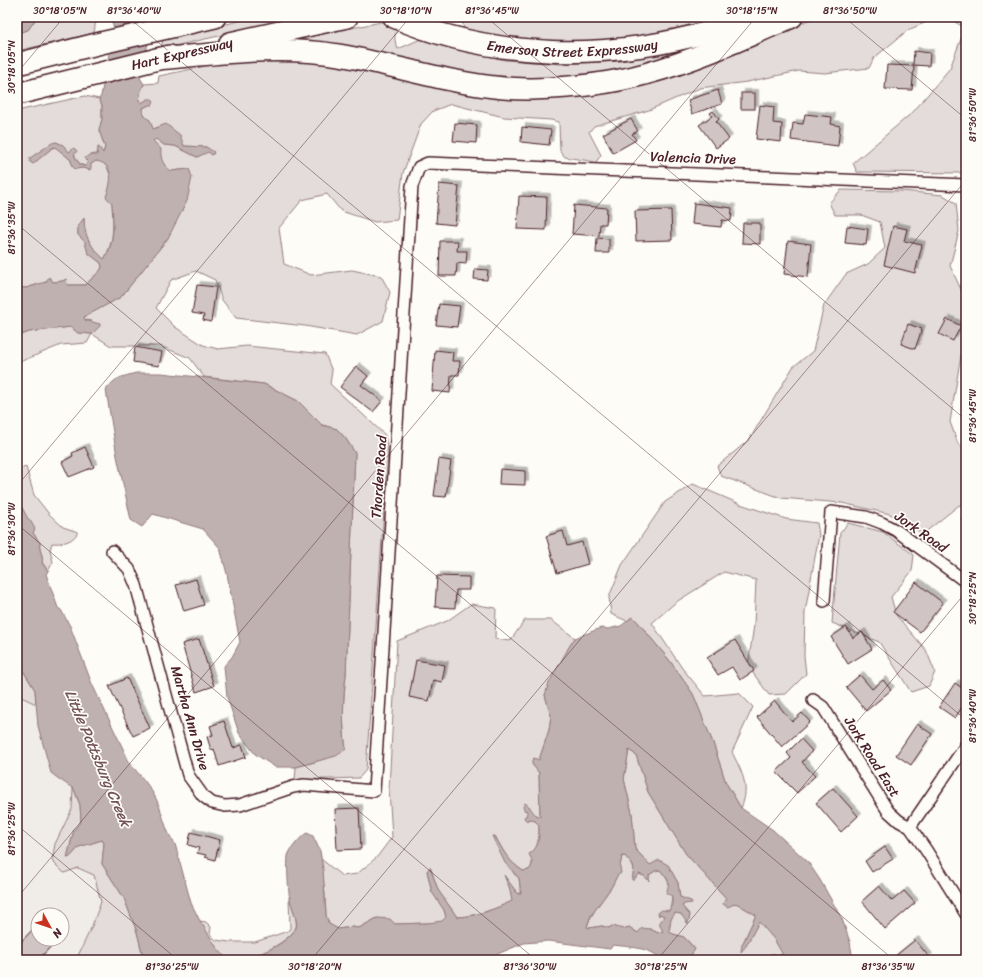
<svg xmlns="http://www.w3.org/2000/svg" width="983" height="977" font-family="Sriracha,sans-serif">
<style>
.built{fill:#f0ece8;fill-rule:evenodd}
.green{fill:#e3dcda;stroke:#967e82}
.water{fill:#c0b1b1;stroke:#91777b;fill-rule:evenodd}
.building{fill:#d0c5c4;stroke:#4a1f2b;filter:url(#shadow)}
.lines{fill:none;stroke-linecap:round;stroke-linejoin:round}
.minor-casing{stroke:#4a1f2b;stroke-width:14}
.motorway-casing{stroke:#4a1f2b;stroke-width:24}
.minor{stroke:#fdfcf7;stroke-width:11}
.motorway{stroke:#fdfcf7;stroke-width:21}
.ticks{fill:none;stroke:#4a1f2b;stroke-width:1;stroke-opacity:0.45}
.labels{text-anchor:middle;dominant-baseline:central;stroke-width:3.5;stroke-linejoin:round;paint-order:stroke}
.street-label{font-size:14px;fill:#4a1f2b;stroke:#fdfcf7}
.water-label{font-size:15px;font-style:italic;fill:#73525a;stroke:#fdfcf7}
.neatline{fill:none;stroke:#4a1f2b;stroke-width:1.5}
.ticks-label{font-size:10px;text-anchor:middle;fill:#4a1f2b}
</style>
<defs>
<filter id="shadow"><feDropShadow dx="3.5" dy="-3.5" stdDeviation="0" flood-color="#0004"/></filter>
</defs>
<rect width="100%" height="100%" fill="#fdfcf7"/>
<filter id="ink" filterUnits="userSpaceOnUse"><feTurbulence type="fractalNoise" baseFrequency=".025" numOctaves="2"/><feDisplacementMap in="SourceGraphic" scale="8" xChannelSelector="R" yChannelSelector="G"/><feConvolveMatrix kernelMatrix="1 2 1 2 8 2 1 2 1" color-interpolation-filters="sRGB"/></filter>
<g filter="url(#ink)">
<path class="built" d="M 17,695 L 36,704 L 38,726 L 59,779 L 73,788 L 72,809 L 55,844 L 78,868 L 94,875 L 101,902 L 92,926 L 76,960 L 17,960 ZM 38,915 L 62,915 L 62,939 L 38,939 Z"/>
<g class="green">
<polygon points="37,17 100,17 96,19 94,33 17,51 17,33 28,30"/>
<polygon points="256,17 303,17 161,49 163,39"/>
<path d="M 405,17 L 443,17 C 425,20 383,21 398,49 L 423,38 L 463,50 L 505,60 L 561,64 L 621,61 L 667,53 L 668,57 L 641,70 L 517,84 L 305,43 L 303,38 Z"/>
<path d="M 462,17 L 720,17 C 673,31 625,41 576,42 C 539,43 501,36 464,31 Z"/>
<path d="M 816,17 L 938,17 L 908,30 L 874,58 L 869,68 L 825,73 L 799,71 L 747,82 L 700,88 L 649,110 L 594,126 L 589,132 L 601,155 L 596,162 L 565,157 L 560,151 L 559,122 L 551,120 L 504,117 L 451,104 L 433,111 L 421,124 L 403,173 L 397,220 L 375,222 L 341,211 L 327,194 L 302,200 L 279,228 L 284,264 L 311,275 L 352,270 L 381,276 L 390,292 L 383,321 L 357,335 L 305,326 L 236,318 L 222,300 L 215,280 L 196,271 L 171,280 L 156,308 L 175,327 L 203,345 L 218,349 L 247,346 L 325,354 L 332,371 L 330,384 L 385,435 L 388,452 L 366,770 L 359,778 L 295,780 L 296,767 L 315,762 L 346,749 C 342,724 343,700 346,675 L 355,453 L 346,439 L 337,429 L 322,425 L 298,401 L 264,384 L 204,377 L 190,358 L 160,346 L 111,346 L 92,334 L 87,343 L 61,345 L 17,363 L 17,337 L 29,332 L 71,327 L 78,333 L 92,334 L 92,321 L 85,320 L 84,317 L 121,297 L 168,238 L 189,169 L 171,171 L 164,166 L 153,141 L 156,138 L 164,145 L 175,146 L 197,157 L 208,151 L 212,155 L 214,153 L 206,147 L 184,146 L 153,129 L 143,113 L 143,108 L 149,105 L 141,103 L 139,100 L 141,90 L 144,84 L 158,83 L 159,76 L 220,63 L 248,60 L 313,60 L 495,94 L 712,59 Z"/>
<polygon points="947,17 966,17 966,173 857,172 853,163 913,112 950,68 965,28"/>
<path d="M 85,96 L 99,99 L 102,105 L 102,119 L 99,130 L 105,147 L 103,153 L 89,155 L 88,163 L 85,166 C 77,164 74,156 74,148 L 69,152 L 63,145 L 56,142 L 33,164 L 52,148 L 56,147 L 71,160 L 72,166 L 75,169 L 83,168 L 96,161 L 101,161 L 107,167 L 111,177 L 110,187 L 106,197 L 112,203 C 113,224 115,240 104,259 L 94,249 L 87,237 L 84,229 L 84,219 L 78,226 L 78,235 L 85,242 L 88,253 L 101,263 L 102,267 L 100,271 L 85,285 L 67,285 L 66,279 L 63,281 L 53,282 L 49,277 L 46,282 L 26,288 L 17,287 L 17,111 Z"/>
<polygon points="841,190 902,191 943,195 956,203 959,231 950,266 966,300 966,324 950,422 958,444 966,451 966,502 958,506 923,534 890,514 842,503 781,498 721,476 717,466 749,440 793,367 813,351 824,305 846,274 868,264 885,248 880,222 861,215 835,215 829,203"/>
<path d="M 17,465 L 20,469 L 26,467 L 34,495 L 49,514 L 63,527 L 78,532 C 73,542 62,544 52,543 L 50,550 L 53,562 L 48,571 L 42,562 C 44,555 38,550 40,543 L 33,533 L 17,498 Z"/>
<path d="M 693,484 L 740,504 L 786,519 L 817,523 L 819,535 L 805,612 L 804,656 L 806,674 L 786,694 L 769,695 L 748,666 L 754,625 L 756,580 L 724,572 L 676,602 L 652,623 L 682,668 L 705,696 L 739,693 L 753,707 L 732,752 C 741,771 751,786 741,808 L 726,783 L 713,743 L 693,694 L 670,661 L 636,620 L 632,617 L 627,621 L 611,614 L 609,597 L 622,565 L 665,502 Z"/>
<polygon points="848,523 883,532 914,555 912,571 891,597 896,615 926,650 935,672 929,686 911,692 879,642 832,623 840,533"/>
<path d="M 471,604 L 496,608 L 495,639 L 510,641 L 525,620 L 551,620 L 575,638 L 569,647 L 545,695 L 551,716 L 549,730 L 539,760 L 532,764 L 539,773 L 540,816 L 537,816 L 532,812 L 529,806 L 527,814 L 524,818 L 535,821 L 539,825 C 539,832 539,839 537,845 C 536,849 533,851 532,854 C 532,860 533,865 529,870 L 523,871 C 508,861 503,851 495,836 L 514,874 L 519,878 L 521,894 L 518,894 L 505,878 L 509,886 L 513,901 C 495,909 476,916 457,917 L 438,890 L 431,869 L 427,871 L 432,892 L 444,910 L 446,917 L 442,922 L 428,923 L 395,924 L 377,918 L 359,928 L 352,927 L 338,929 L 329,924 L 326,916 L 325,894 L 321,859 L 342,876 L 357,874 L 377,857 L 392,837 L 389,788 L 397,641 L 447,621 Z"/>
<polygon points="17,653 24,672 35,690 36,704 17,695"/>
<polygon points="629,750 636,755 648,792 686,854 726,898 728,906 736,903 756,915 742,945 746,946 759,921 774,939 784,955 772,954 745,960 688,960 695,949 684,937 673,934 669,931 671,919 675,913 681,914 688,923 690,915 682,907 684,904 680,897 678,883 668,865 650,865 635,849 632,813 624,779"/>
<polygon points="73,788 74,789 80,805 81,821 74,830 67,858 70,857 79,847 102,840 104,843 102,864 124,898 137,932 144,960 76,960 92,926 101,902 94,875 78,868 64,873 52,861 55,844 72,809"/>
<path d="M 622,856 L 625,856 C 634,867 635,866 632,880 L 634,880 L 639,874 L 644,876 L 649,880 L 649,875 L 655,871 L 660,870 C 671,882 675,895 669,911 L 665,910 L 660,914 L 664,916 L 664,931 L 658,933 L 650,929 L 638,933 L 629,927 L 623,929 L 612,926 L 609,928 L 602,926 L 589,928 L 587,927 C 592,911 603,900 612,886 C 617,877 620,867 622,856 Z"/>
<path d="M 289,897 C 291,904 298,921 296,927 C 291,942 241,967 227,959 C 217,952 207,932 200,921 L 206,922 L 211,927 L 210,934 L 216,940 L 229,942 L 255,942 L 288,931 L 290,928 Z"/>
</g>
<g class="water">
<polygon points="17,17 37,17 28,30 17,33"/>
<path d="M 110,17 L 154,17 L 140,78 L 144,84 L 141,90 L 139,100 L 141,103 L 148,99 L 152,99 L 154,101 L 152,105 L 149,105 L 143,108 C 143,115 144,117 150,120 L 153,129 L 166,124 L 180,135 L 184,146 L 206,147 L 214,152 L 212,155 L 208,152 L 197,157 L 175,146 L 164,145 L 156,139 L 153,141 L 161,149 C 160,159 163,165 171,171 L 189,169 L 192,177 L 187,201 L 168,238 L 121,297 L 84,317 L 85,320 L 100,324 L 100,326 L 92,334 L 78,333 L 71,327 L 29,332 L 17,337 L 17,287 L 26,288 L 46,282 L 49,277 L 53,282 L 63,281 L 66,279 L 67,285 L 85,285 L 100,271 L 102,267 L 101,263 L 88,253 L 85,242 L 78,235 L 78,226 L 84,218 C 84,237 91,247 104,259 C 116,242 113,222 112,203 L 106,197 C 111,184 116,164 96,161 L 91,164 L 91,168 L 90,170 L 83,168 L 75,169 L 72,166 L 71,160 L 55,147 L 52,148 L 33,164 L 30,162 L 30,158 L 52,143 L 56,142 L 63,145 L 69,152 L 74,148 L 77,151 L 74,155 L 80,165 L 85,166 L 88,163 L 85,158 L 89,155 L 97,155 L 98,147 L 99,147 L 103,153 L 105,147 L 99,130 L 102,119 L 102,105 L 99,99 L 101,96 L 114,28 Z"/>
<path d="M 136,373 L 161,373 L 264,384 L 298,401 L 322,425 L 337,429 L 346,439 L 355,453 L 346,675 C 343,700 342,724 346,749 L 336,756 L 296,767 L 275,767 L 255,754 L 239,733 L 227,697 L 224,666 L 232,657 L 240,642 L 227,574 L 220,548 L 203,529 L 153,514 L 142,527 L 131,520 L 117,456 L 106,390 C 115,377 122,377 136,373 Z"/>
<path d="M 17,498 L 28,519 L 30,520 L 35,529 L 33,533 L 40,543 C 38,550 44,555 42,563 L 48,571 L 46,574 L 58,608 L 61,610 L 70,626 L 92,684 L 127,757 L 127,760 C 136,771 147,782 154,795 C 163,810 164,830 175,844 L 191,903 L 200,921 L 217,948 L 226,958 L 230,960 L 144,960 L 137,932 L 124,898 L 102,864 L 104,843 L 102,840 L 79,847 L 70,857 L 67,858 L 74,830 L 81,821 L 80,805 L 74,789 L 59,779 L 51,773 L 38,726 L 35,690 L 24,672 L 17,653 Z"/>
<path d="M 632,617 L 636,620 L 670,661 L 693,694 L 713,743 L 726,783 L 741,808 L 773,830 L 808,862 L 820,880 L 842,919 L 850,942 L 853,960 L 745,960 L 772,954 L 783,955 L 774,939 L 759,922 L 746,946 L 741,952 L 742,945 L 756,915 L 736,903 L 728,907 L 723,904 L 726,898 L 686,854 L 648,792 L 636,755 L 629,750 L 624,779 L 632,813 L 635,849 L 650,865 L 659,860 L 668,865 L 678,883 L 680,897 L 691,901 L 692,903 L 684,904 L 682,906 L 690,915 L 688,924 L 681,914 L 675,913 L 671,919 L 669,931 L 673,934 L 684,937 L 695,949 L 688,960 L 662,960 C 651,947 628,947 613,945 L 610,949 L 548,941 L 524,943 L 483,960 L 241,960 C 257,956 288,944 296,928 C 299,922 291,906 290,899 C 288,891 287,863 288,856 C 289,850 302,835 307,833 L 313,836 L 320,851 L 323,869 L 326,916 L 329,924 L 338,929 L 352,927 L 359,928 L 377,918 L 390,919 L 395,924 L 428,923 L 442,921 L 446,917 L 444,910 L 432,892 L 427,871 L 430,867 L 438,890 L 457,917 C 476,917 495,909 512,901 L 509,886 L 504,875 L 518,894 L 521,894 L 519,878 L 505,863 L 492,836 L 495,836 C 503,851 508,861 523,871 L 529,870 C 534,865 532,860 529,854 C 540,848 539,836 539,825 L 535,821 L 530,819 L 527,821 L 524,818 L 527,814 L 527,810 L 525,811 L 523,807 L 525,803 C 531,807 532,812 537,816 L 540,816 L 539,773 L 532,764 L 532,760 L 534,758 L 539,760 L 549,730 L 551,716 L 545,695 L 549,683 L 569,647 L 575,638 L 601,628 L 608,629 L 621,626 ZM 622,856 L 625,856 C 635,867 635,866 632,880 L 639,874 L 644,876 L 649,881 L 649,875 L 655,871 L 660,870 C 668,879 671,881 666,893 L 672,896 L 672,904 L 669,911 L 662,910 L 658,913 L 659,916 L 660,914 L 664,916 L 659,924 L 663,931 L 658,933 L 650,929 L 642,928 L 638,933 L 629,927 L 623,929 L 612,926 L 609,928 L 602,926 L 589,928 L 587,927 L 590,917 L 612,886 L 617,876 L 621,873 L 620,867 Z"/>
</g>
<g class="building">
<polygon points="914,51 930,53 929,66 913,65"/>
<polygon points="887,65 914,66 912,90 885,89"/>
<polygon points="718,90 722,104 692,114 688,100"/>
<rect x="741" y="93" width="14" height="16"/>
<polygon points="760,105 774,107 773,123 782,124 781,142 756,139"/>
<polygon points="713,111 719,119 716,122 729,139 716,148 699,125 712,116 710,113"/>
<polygon points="805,114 832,117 831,124 840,126 838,146 791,140 793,123 803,124"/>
<polygon points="631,119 638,131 632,134 636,140 613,153 603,134"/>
<polygon points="455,123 477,125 476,143 453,141"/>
<polygon points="522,127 551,130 549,145 521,142"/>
<polygon points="439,184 459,186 455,225 436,223"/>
<polygon points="519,196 547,197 546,230 517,229"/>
<polygon points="694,203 732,208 731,221 722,220 721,227 692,224"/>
<polygon points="574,205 607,208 606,224 600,224 599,236 572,234"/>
<polygon points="671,210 672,240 636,241 635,211"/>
<polygon points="743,223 760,223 760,244 742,243"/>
<polygon points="847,226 868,229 866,245 845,243"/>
<polygon points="893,226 907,229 904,241 922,245 915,273 884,265"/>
<polygon points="597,238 609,239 609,253 596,253"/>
<polygon points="440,241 458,241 457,251 467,251 466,264 457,263 456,276 439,276"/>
<polygon points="788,241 811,244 808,277 784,274"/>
<polygon points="475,269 488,270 487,280 474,279"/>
<polygon points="197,285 216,287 211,322 203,320 204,315 192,313"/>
<polygon points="439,304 460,306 457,327 436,325"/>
<polygon points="947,319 961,326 953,341 939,334"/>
<polygon points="908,324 922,329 915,349 901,344"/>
<polygon points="135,347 162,352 159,366 133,362"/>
<polygon points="435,350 453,352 452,361 460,361 459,375 451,375 450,393 432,391"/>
<polygon points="356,366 368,376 361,385 382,401 373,412 340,387"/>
<polygon points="85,447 94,467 69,477 62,462 73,456 72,453"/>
<polygon points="439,459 451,461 446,497 434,496"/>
<polygon points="500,469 525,471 525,485 499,484"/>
<polygon points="966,513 966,524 961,520"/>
<polygon points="563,531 567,546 582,542 588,564 557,573 546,536"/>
<polygon points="437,576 469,577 469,590 456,590 455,608 435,607"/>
<polygon points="196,579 204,605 184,611 176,585"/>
<polygon points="916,582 943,603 920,632 893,612"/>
<polygon points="846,627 853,638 862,632 872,649 848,664 831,637"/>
<polygon points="199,639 214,686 196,692 182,644"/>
<polygon points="735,640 754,671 740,680 732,667 718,675 707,658"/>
<polygon points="416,660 445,665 442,682 433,680 429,701 409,697"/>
<polygon points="860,675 872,689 883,680 891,690 866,711 846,687"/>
<polygon points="127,678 150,728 133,736 109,686"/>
<polygon points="955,683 966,691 966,701 955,718 939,707"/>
<polygon points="775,701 792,722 802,713 810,722 782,747 757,717"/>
<polygon points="224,721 233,748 242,745 246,757 219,766 214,749 211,750 207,737 213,735 210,726"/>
<polygon points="917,724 932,734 911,765 896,755"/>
<polygon points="801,739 812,751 802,762 815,776 797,793 776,772 791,758 787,753"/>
<polygon points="833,788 858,816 841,832 816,803"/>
<polygon points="359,808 361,849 337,850 335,809"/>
<polygon points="191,832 220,840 215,860 205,857 206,855 197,853 199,848 188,845"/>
<polygon points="885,847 893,859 872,872 865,861"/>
<polygon points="879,886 892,901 904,891 915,903 885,929 862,901"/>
<polygon points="35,927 38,930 38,939 48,939 53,944 38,960 17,960 17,946"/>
<polygon points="915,940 929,957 925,960 896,960 894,957"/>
</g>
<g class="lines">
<g class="minor-casing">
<g id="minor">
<polyline points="112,551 129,569 136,585 188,775 203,796 212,803 225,806 240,805 293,787 304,785 374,791 412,186 419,167 428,163 966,185"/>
<polyline points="824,601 831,512 866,517 882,523 897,531 966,582"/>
<polyline points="813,700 823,707 888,811 899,821 910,827 926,850 966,914"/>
<polyline points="910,827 966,745"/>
</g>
</g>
<g class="motorway-casing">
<g id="motorway">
<path id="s1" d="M 394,17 C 494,60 608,61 712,31 C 725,27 739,22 752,17"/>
<polyline points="230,43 347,17"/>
<path d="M 156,59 C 216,54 278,45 339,55 C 403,66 466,90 532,89 C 570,88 609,84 645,74 C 696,60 744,38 792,17"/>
<polyline points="17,64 101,43 215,17"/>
<polyline points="17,94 170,56"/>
</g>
</g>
<use href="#minor" class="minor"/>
<use href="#motorway" class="motorway"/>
</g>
</g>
<path class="ticks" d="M 128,17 L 966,720M 486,17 L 966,420M 844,17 L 966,119M 17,73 L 64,17M 17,224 L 894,960M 17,486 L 410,17M 17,524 L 536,960M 17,825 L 178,960M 17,898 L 756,17M 311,960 L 966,180M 657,960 L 966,592"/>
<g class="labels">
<g class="street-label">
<text stroke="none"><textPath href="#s1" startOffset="183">Emerson Street Expressway</textPath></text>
<text transform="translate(182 54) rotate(-13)">Hart Expressway</text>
<text transform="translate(693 158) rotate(2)">Valencia Drive</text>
<text transform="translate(379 477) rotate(-86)">Thorden Road</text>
<text transform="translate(921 532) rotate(35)">Jork Road</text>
<text transform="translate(190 718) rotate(74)">Martha Ann Drive</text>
<text transform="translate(872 757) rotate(58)">Jork Road East</text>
</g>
<g class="water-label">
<text transform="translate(98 758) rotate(67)">Little Pottsburg Creek</text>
</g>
</g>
<rect width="983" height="977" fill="none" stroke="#fdfcf7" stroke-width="44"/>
<g transform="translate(50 927) rotate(130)"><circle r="19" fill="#fdfcf7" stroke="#b5a4a5"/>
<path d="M0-3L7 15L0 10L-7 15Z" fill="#c8321e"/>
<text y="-6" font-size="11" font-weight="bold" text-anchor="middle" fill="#4a1f2b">N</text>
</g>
<rect x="22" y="22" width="939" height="933" class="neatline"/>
<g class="ticks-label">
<text x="60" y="14">30°18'05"N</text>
<text x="134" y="14">81°36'40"W</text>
<text x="406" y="14">30°18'10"N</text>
<text x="492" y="14">81°36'45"W</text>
<text x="752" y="14">30°18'15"N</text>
<text x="850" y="14">81°36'50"W</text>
<text transform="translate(11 67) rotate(-90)" y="4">30°18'05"N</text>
<text transform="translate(972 115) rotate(-90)" y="4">81°36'50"W</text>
<text transform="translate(11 228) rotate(-90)" y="4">81°36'35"W</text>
<text transform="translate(972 416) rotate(-90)" y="4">81°36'45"W</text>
<text transform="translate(11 529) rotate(-90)" y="4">81°36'30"W</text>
<text transform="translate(972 598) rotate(-90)" y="4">30°18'25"N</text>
<text transform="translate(972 716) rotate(-90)" y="4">81°36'40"W</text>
<text transform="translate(11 829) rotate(-90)" y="4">81°36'25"W</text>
<text x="172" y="970">81°36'25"W</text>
<text x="315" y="970">30°18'20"N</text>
<text x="530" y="970">81°36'30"W</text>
<text x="661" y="970">30°18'25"N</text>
<text x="888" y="970">81°36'35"W</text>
</g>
</svg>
